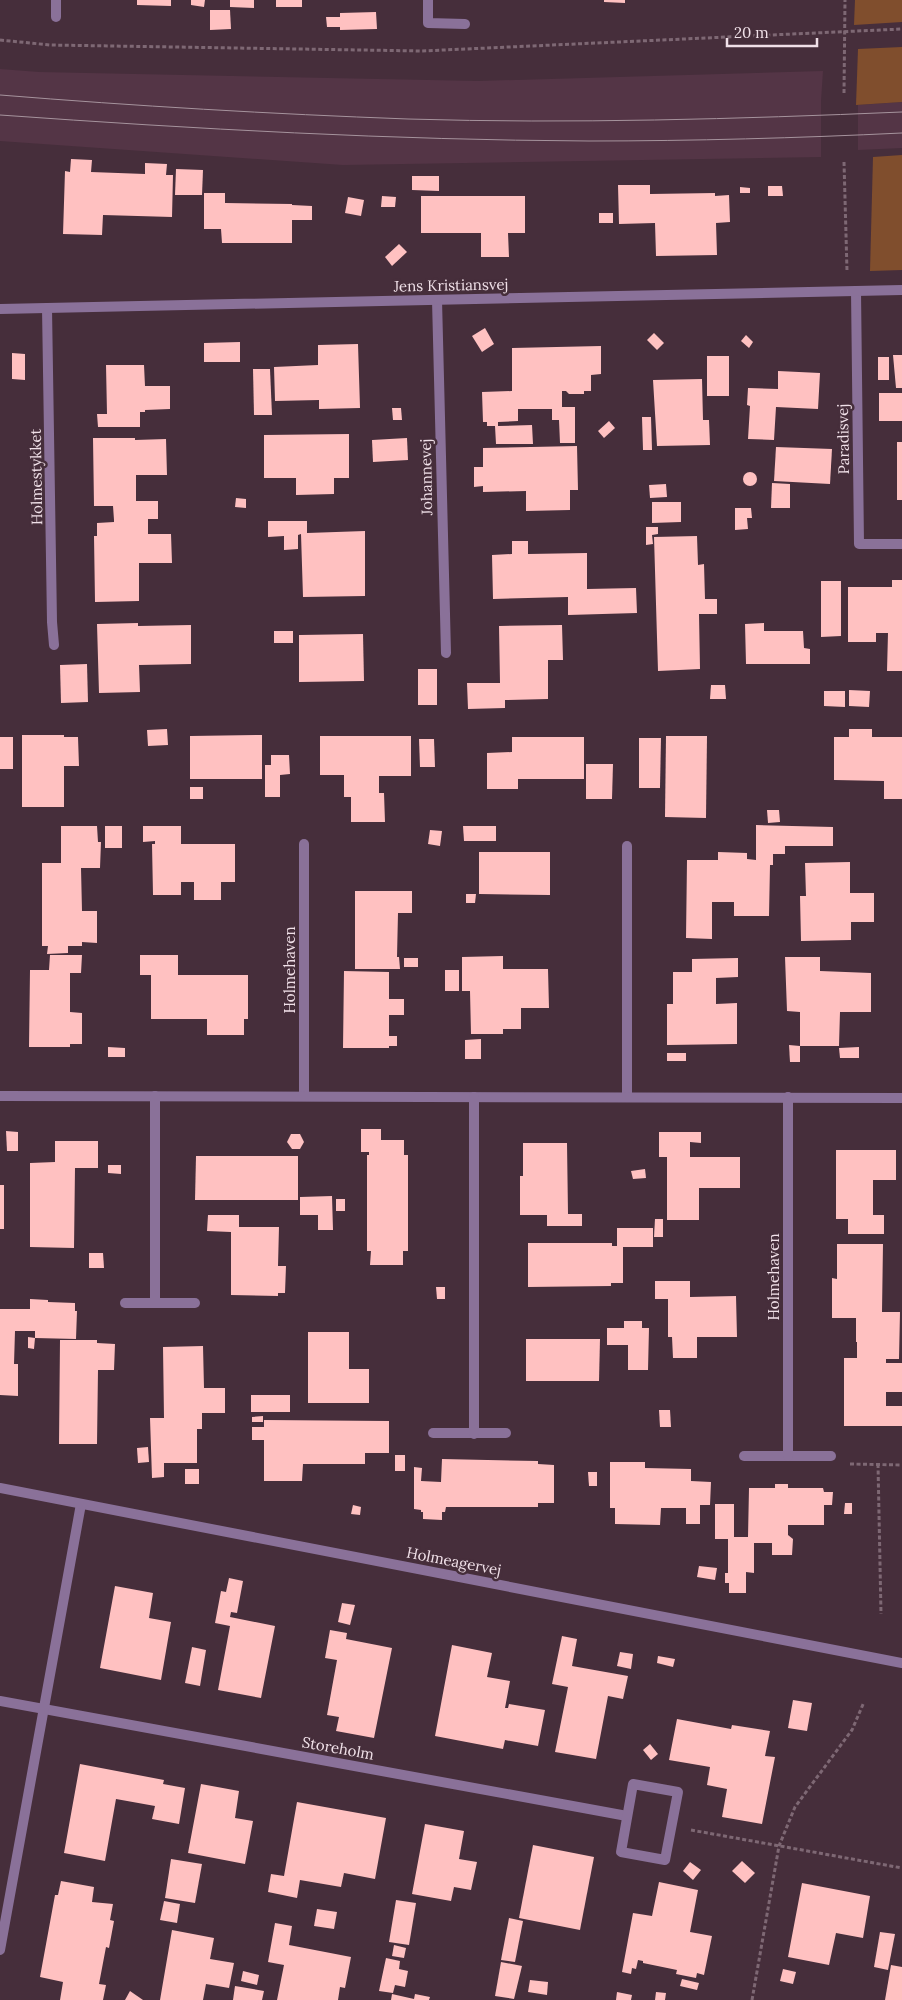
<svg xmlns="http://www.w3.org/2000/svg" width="902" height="2000" font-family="Lora,serif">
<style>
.built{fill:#543546}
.green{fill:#804e2d}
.building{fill:#ffc1c1}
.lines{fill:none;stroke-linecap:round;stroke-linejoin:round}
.path{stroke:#7e6874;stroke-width:3;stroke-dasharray:4 2.5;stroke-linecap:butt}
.minor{stroke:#8a7199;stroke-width:10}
.tertiary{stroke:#8a7199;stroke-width:10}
.tram{stroke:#a6939d;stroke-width:1}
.labels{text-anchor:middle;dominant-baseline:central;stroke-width:5;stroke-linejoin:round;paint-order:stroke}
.street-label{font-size:15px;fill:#f0e0e8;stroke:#462e3b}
</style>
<rect width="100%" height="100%" fill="#462e3b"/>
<g class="built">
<polygon points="0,69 39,72 478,81 823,71 821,101 821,157 343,165 0,141"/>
<polygon points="902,102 902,148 858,150 858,105"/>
</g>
<g class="green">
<polygon points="855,0 902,0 902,22 854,25"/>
<polygon points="902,47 902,102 856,105 858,49"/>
<polygon points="902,155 902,270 870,271 873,157"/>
</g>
<g class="building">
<polygon points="137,0 171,0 171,6 137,5"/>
<polygon points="191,0 205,0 204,7 191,5"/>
<polygon points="230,0 254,0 254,8 230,7"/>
<rect x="276" y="0" width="26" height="7"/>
<polygon points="604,0 625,0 625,3 604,2"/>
<polygon points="210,10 230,10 231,29 210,30"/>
<polygon points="376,12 377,29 340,30 340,27 327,27 326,17 340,17 340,13"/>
<polygon points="71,159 92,160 91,172 145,174 145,163 167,164 166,175 173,175 172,217 103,215 102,235 63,234 65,171 70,172"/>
<polygon points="176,169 203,170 202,195 175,195"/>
<polygon points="412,176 439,176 439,191 412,190"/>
<polygon points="618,185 650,185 650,194 715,193 715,196 729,195 730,222 716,223 717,255 656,256 655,223 619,224"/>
<polygon points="768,186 782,186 783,196 768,196"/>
<polygon points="740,187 750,188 750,193 740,193"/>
<polygon points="204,193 225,193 225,203 292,204 292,205 312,206 312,220 292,220 292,243 222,243 221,229 204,229"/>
<polygon points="382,196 396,197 395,207 381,207"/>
<polygon points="421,196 525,196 525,233 508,233 509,257 481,257 481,233 421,233"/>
<polygon points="348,197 364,200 361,216 345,213"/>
<rect x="599" y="213" width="14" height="10"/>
<polygon points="399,244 407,252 392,266 385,257"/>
<polygon points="485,328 494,344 482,352 472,336"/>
<polygon points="654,333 664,343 657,350 647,340"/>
<polygon points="746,335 753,342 749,348 741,341"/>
<polygon points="240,342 240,362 204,362 204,343"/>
<polygon points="358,344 360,408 319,409 319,400 275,401 274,367 318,365 318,345"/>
<polygon points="601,346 601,374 591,375 591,391 584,391 584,394 569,394 566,391 562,391 562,407 575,407 575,443 560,443 559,420 552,420 552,409 518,409 518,421 498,422 498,426 532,425 533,444 496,444 495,426 487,426 487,422 483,422 482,392 512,391 512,348"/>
<polygon points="12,353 25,354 25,380 12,379"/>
<polygon points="893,355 902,355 902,388 896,388"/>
<rect x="707" y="356" width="22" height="40"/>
<rect x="878" y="357" width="11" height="23"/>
<polygon points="106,365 144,365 145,386 170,386 170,409 145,410 145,412 140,412 140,427 98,427 97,414 107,414"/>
<polygon points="253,369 270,369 272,415 254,415"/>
<polygon points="778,371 820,373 818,409 776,407 774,440 748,439 750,406 747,405 748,388 778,389"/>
<polygon points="702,379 703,420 709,420 710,445 657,446 653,380"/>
<rect x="879" y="393" width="23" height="28"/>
<polygon points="392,408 401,408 402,420 393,420"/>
<polygon points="642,417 651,417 652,450 643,450"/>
<polygon points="609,421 615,428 604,438 598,431"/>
<polygon points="349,434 349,478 334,478 334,494 296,495 296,478 264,478 264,435"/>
<polygon points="93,438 135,438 135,440 166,439 167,475 136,475 136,501 158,501 158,519 148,519 148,534 171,534 172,563 139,563 139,601 95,602 94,536 97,536 97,523 114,522 114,520 113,506 94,506"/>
<polygon points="407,438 408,460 373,462 372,440"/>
<rect x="897" y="442" width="5" height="58"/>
<polygon points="577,446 578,490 570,490 570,510 526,511 526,491 483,492 483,486 474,487 474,467 483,467 483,448"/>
<polygon points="776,447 832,449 830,484 774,481"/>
<circle cx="750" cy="479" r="7"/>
<polygon points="772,483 790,484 790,508 771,508"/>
<polygon points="666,484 667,497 650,498 649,485"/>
<polygon points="236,498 246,499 246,508 235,507"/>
<polygon points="652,502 681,502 681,522 652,523"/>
<polygon points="735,508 751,508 752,518 747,518 748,529 735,530"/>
<polygon points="268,521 307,521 307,533 365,531 365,596 303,597 301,534 298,535 298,549 284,550 284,536 268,537"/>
<polygon points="646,527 658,527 658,534 652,535 653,544 646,545"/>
<polygon points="697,536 698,565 704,564 705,599 717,599 717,614 699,614 700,669 658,671 654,537"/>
<polygon points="512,541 528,541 528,554 587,553 587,589 636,588 637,613 568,615 568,597 493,599 492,555 512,554"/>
<polygon points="892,580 902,580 902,671 887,671 888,633 876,633 876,642 848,642 848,587 892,587"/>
<polygon points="821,581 841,581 841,636 821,637"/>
<polygon points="138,623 138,626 191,625 191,664 139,665 140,692 99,693 97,624"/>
<polygon points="764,623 764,631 803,631 804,648 810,649 810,664 746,664 745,624"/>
<polygon points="562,625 563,660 548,660 548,699 505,700 505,708 468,709 467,683 500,683 499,626"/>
<rect x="274" y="631" width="19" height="12"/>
<polygon points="363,634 364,681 299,682 299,635"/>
<polygon points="87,664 88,702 61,703 60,665"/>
<rect x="418" y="669" width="19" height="36"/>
<polygon points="711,685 725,685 726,699 710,699"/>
<polygon points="849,690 870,691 869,707 849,706"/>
<polygon points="824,691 845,691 845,707 824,706"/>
<polygon points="167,729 168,745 148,746 147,730"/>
<polygon points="849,729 872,729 872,737 902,737 902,799 884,799 884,781 834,780 834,737 849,737"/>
<polygon points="22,735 64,735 64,737 78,737 79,766 64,766 64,807 22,807"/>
<polygon points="262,735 262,779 190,779 190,736"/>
<polygon points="320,736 411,736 411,776 379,776 379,793 384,793 385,822 351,822 351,797 344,797 344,775 320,775"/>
<polygon points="666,736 707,736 706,818 665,817"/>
<rect x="0" y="737" width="13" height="32"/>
<polygon points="512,737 584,737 584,779 518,779 518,789 487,789 487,753 512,752"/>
<polygon points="639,738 661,738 660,788 639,788"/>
<polygon points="419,739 434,739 435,767 420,767"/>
<polygon points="271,755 289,755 290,774 280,775 280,797 265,797 265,765 271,765"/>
<polygon points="586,764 613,764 612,799 586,799"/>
<rect x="190" y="787" width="13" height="12"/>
<polygon points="767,810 779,810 780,822 768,823"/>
<polygon points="756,825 833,827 833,846 785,846 785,854 773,854 773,865 770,865 769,916 734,916 734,902 712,902 712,939 686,938 687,860 718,860 718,852 747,853 747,859 756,860"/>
<polygon points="61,826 97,826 98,842 101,842 100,868 81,868 82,911 97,911 97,943 82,942 82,946 68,946 68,953 47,954 48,946 42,946 42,863 61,863"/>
<rect x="105" y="826" width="17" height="22"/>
<polygon points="143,826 181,826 181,844 235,844 235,882 221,882 221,900 194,900 194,882 181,882 181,895 153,895 152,844 155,844 155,841 143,842"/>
<polygon points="463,826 496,826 496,841 464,841"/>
<polygon points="430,830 442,831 440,846 428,844"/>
<polygon points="479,852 550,852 550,895 479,894"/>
<polygon points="850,862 850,893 874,893 874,922 851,922 851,940 801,941 800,896 806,896 805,863"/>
<polygon points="355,891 412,891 412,913 398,913 397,957 399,957 400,969 355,969"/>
<polygon points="466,894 476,894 475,903 466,903"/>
<polygon points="50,955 82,955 81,973 70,973 70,1012 82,1013 82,1044 70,1044 70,1047 29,1047 30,970 49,970"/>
<polygon points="140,955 178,955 178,975 248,975 248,1019 244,1019 244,1035 207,1035 207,1019 151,1019 151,975 140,975"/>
<polygon points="503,956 503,969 548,969 549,1008 521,1008 521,1029 503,1029 503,1034 471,1034 470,991 462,991 462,957"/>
<polygon points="785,957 820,957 820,971 871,973 871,1012 840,1012 839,1046 800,1046 800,1012 787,1011"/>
<rect x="404" y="958" width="14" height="9"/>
<polygon points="738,958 738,977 716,978 716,1004 737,1003 737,1044 667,1045 667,1004 673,1004 673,972 692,972 692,959"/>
<rect x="445" y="970" width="14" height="21"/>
<polygon points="344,971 389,972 389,999 404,999 404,1015 389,1015 389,1036 397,1036 397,1046 389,1046 389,1048 343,1048"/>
<polygon points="481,1039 481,1059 465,1059 465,1040"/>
<polygon points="789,1045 800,1046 800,1062 790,1062"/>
<polygon points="108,1047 125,1048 125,1057 108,1057"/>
<polygon points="859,1047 859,1058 840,1058 839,1048"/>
<rect x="667" y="1053" width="19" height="8"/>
<polygon points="361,1129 381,1129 381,1140 404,1140 404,1155 408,1155 408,1251 403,1251 403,1265 370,1265 371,1251 367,1251 367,1155 369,1155 369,1152 361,1152"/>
<polygon points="6,1131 18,1132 18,1151 7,1151"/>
<polygon points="659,1132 701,1132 701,1143 690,1142 690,1157 740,1157 740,1188 699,1188 699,1220 667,1220 667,1157 659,1157"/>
<polygon points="291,1134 300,1134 304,1142 300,1149 292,1149 287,1142"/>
<polygon points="55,1141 98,1141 98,1168 75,1168 74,1248 30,1247 30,1163 55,1162"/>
<polygon points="523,1143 567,1143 568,1214 582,1214 582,1226 547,1226 547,1215 520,1215 520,1176 523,1176"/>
<polygon points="836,1150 896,1150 896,1180 873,1180 873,1215 884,1215 884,1234 848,1234 848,1219 836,1219"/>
<polygon points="196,1156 298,1156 298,1200 195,1200"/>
<polygon points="108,1165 121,1165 121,1174 108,1173"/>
<polygon points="645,1169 646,1178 633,1179 631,1171"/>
<rect x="0" y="1185" width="4" height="44"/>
<polygon points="332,1196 333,1230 318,1230 318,1215 300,1215 300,1197"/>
<rect x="336" y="1199" width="9" height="12"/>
<polygon points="208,1215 239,1215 239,1227 279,1227 278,1266 286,1266 285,1293 278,1293 278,1296 231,1295 231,1232 207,1231"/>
<polygon points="655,1219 663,1219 663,1237 654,1237"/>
<polygon points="617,1228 653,1228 653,1247 623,1247 623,1283 611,1283 611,1286 528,1287 528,1243 612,1243 612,1246 617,1246"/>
<polygon points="837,1244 883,1244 882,1312 900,1312 899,1359 886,1359 886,1363 902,1363 902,1392 886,1392 886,1406 902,1406 902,1426 844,1426 844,1358 857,1358 857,1342 856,1342 856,1318 832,1318 832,1278 837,1279"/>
<polygon points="89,1253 103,1253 104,1268 89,1268"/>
<polygon points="655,1281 690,1281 690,1297 736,1296 737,1337 697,1337 697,1358 673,1358 672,1337 668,1337 668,1299 655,1299"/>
<polygon points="436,1287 445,1287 445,1299 437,1299"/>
<polygon points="30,1299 48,1300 48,1302 75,1303 75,1311 77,1311 76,1339 35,1338 35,1331 15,1331 14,1364 18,1364 18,1396 0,1395 0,1309 30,1309"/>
<polygon points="624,1321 642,1321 642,1328 649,1328 648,1370 628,1370 628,1345 607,1345 607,1328 624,1328"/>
<polygon points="308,1332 349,1332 349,1369 369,1369 369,1403 308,1403"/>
<polygon points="28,1337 35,1338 34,1349 28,1348"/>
<polygon points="526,1339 600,1339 599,1381 526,1381"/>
<polygon points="60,1340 97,1340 97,1343 115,1344 114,1370 98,1370 97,1444 59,1444"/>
<polygon points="203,1346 204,1388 225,1388 225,1413 202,1413 202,1429 197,1429 197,1463 164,1463 164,1477 152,1478 150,1418 164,1418 163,1347"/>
<rect x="251" y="1395" width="39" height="17"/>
<polygon points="659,1410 670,1410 671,1427 660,1427"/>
<polygon points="263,1416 263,1422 252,1422 252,1417"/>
<polygon points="264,1420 389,1421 389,1453 365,1453 365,1464 303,1464 302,1481 264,1481 264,1440 252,1440 252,1427 264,1427"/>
<polygon points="148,1447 149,1462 138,1463 137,1448"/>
<rect x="395" y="1455" width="10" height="16"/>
<polygon points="442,1459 538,1461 538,1464 554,1465 554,1503 538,1503 538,1507 446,1507 445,1512 442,1512 442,1520 423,1519 423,1512 421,1512 421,1510 414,1509 414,1467 422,1468 421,1481 441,1482"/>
<polygon points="610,1462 645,1462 645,1468 691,1469 691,1481 711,1482 710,1505 700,1505 700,1524 686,1524 686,1508 661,1508 660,1525 615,1524 615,1508 610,1508"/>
<rect x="185" y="1469" width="14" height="15"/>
<polygon points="588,1472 597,1472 597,1486 589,1486"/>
<polygon points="775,1484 788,1484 788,1488 823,1488 824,1492 833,1492 832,1505 824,1505 824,1525 788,1525 788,1535 793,1539 792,1555 772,1555 772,1543 754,1543 754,1573 746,1572 746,1593 729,1593 729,1583 725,1583 725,1573 728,1573 728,1539 715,1539 715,1504 734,1504 734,1537 748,1537 749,1488 775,1488"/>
<polygon points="845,1503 852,1503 852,1514 844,1514"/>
<polygon points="353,1505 361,1507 360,1515 351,1514"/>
<polygon points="699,1566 717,1568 715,1580 697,1577"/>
<polygon points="229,1578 243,1581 237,1613 231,1612 230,1617 275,1626 261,1698 218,1690 230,1626 215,1623 221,1591 226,1592"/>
<polygon points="115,1586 153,1593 149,1618 171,1622 161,1680 100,1668"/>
<polygon points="342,1603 355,1605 350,1625 338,1622"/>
<polygon points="330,1630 347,1633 346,1639 392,1648 374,1738 336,1731 339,1717 327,1715 337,1660 325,1658"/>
<polygon points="562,1636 577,1639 572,1666 628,1676 623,1699 608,1696 596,1759 555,1752 568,1687 552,1684"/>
<polygon points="452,1645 492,1653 487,1677 510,1681 505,1708 508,1708 509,1704 545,1710 538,1746 505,1740 503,1749 435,1736"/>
<polygon points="192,1647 206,1650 200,1686 185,1683"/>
<polygon points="620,1652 633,1654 631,1669 617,1666"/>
<polygon points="658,1656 675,1659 673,1667 657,1663"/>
<polygon points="793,1700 812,1703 807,1731 788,1728"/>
<polygon points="677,1719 731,1729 732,1725 770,1731 765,1756 775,1757 762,1824 722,1817 727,1789 707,1785 710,1767 669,1760"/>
<polygon points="650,1744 658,1754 651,1760 643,1750"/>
<polygon points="80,1764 164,1780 163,1784 185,1788 179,1824 152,1819 155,1806 116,1799 105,1861 64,1853"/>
<polygon points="201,1784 239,1791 235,1818 253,1821 245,1864 188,1853"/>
<polygon points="297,1802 386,1818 375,1879 344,1873 341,1887 300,1880 297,1898 268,1892 271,1874 284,1876"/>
<polygon points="425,1824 464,1831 459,1859 477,1862 471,1890 454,1887 451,1901 412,1894"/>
<polygon points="533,1845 594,1857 580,1930 519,1918"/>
<polygon points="171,1859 202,1864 195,1903 165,1898"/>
<polygon points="742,1861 755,1873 745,1883 732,1871"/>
<polygon points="690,1862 701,1870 693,1880 683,1871"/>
<polygon points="61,1881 94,1887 92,1902 113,1904 110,1920 114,1921 109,1948 106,1947 99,1984 106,1985 103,2000 60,2000 63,1982 40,1977 55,1895 58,1895"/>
<polygon points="659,1882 698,1890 690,1932 712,1936 704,1975 697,1973 696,1978 676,1974 677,1970 643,1963 643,1961 638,1960 636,1969 632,1968 631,1974 622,1972 633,1913 652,1916"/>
<polygon points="802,1883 870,1896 863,1938 836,1933 829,1965 788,1957"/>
<polygon points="396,1900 416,1903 409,1945 389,1942"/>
<polygon points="164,1901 180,1904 177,1923 160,1920"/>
<polygon points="317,1909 337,1912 334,1929 314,1926"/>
<polygon points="509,1918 523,1921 515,1962 501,1960"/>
<polygon points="275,1923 292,1926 289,1945 351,1957 345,1988 340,1987 338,2000 277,2000 284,1965 268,1962"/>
<polygon points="172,1930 214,1938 210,1959 234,1963 229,1988 206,1984 203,2000 160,2000"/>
<polygon points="880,1932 895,1934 888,1970 874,1967"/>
<polygon points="394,1945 406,1948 404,1958 392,1956"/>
<polygon points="386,1958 400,1961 399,1969 408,1971 405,1987 395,1985 393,1993 379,1991"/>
<polygon points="501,1962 522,1966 514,1999 495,1996"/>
<polygon points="891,1965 902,1967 902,2000 885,2000"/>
<polygon points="783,1969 796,1972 793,1984 780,1981"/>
<polygon points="243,1971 259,1975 257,1985 241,1981"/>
<polygon points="682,1979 699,1983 697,1990 680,1986"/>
<polygon points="530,1980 548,1982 547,1995 528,1992"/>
<polygon points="235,1986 264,1991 262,2000 233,2000"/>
<polygon points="130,1991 143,2000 125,2000"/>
<polygon points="617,1992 632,1995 631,2000 616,2000"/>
<polygon points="656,1992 666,1993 665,2000 655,2000"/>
<polygon points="392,1994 414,1999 415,1994 430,1997 429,2000 391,2000"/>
</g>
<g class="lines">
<g class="path">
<polyline points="0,40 50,45 422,51 902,29"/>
<polyline points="844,93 845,0"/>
<polyline points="844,162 847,271"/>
<polyline points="850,1464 902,1465"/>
<polyline points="878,1464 881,1614"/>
<polyline points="691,1830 902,1868"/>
<polyline points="752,2000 779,1846 795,1807 852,1730 864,1702"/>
</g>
<g class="minor">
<polyline points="428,0 428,23 465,24"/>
<polyline points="56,17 56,0"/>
<polyline points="856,291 859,544 902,544"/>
<polyline points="437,300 446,653"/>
<polyline points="47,308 52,622 54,645"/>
<polyline points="0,309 902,290"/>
<polyline points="304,844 304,1096"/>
<polyline points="627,846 627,1097"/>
<polyline points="0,1096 902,1098"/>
<polyline points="155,1096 155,1303"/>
<polyline points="125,1303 195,1303"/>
<polyline points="433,1433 506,1433"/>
<polyline points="474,1434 474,1097"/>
<polyline points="744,1456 831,1456"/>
<polyline points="788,1456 788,1097"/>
<polyline points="0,1701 627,1816"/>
<polygon points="633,1784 678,1792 665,1860 621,1852"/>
<polyline points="0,1950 81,1504"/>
</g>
<polyline class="tertiary" points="0,1488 902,1663"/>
<g class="tram">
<path d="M 0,95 C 136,106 271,114 408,119 C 572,124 737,119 902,112"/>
<path d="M 0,115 C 196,129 393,140 589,141 C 693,141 798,138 902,133"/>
</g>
</g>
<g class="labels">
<g class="street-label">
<text transform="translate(451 285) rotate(-1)">Jens Kristiansvej</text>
<text transform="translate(843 439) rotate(-91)">Paradisvej</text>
<text transform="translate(36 477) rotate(-91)">Holmestykket</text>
<text transform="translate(426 477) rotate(-91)">Johannevej</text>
<text transform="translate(289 970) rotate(-90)">Holmehaven</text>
<text transform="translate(773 1277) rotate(-90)">Holmehaven</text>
<text transform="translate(454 1561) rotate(11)">Holmeagervej</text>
<text transform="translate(338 1748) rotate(10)">Storeholm</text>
</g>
</g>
<path d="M727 38v8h90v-8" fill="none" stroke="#f0e0e8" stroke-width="2.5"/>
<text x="734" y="38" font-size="15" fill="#f0e0e8" stroke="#462e3b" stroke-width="4" paint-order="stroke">20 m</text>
</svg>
